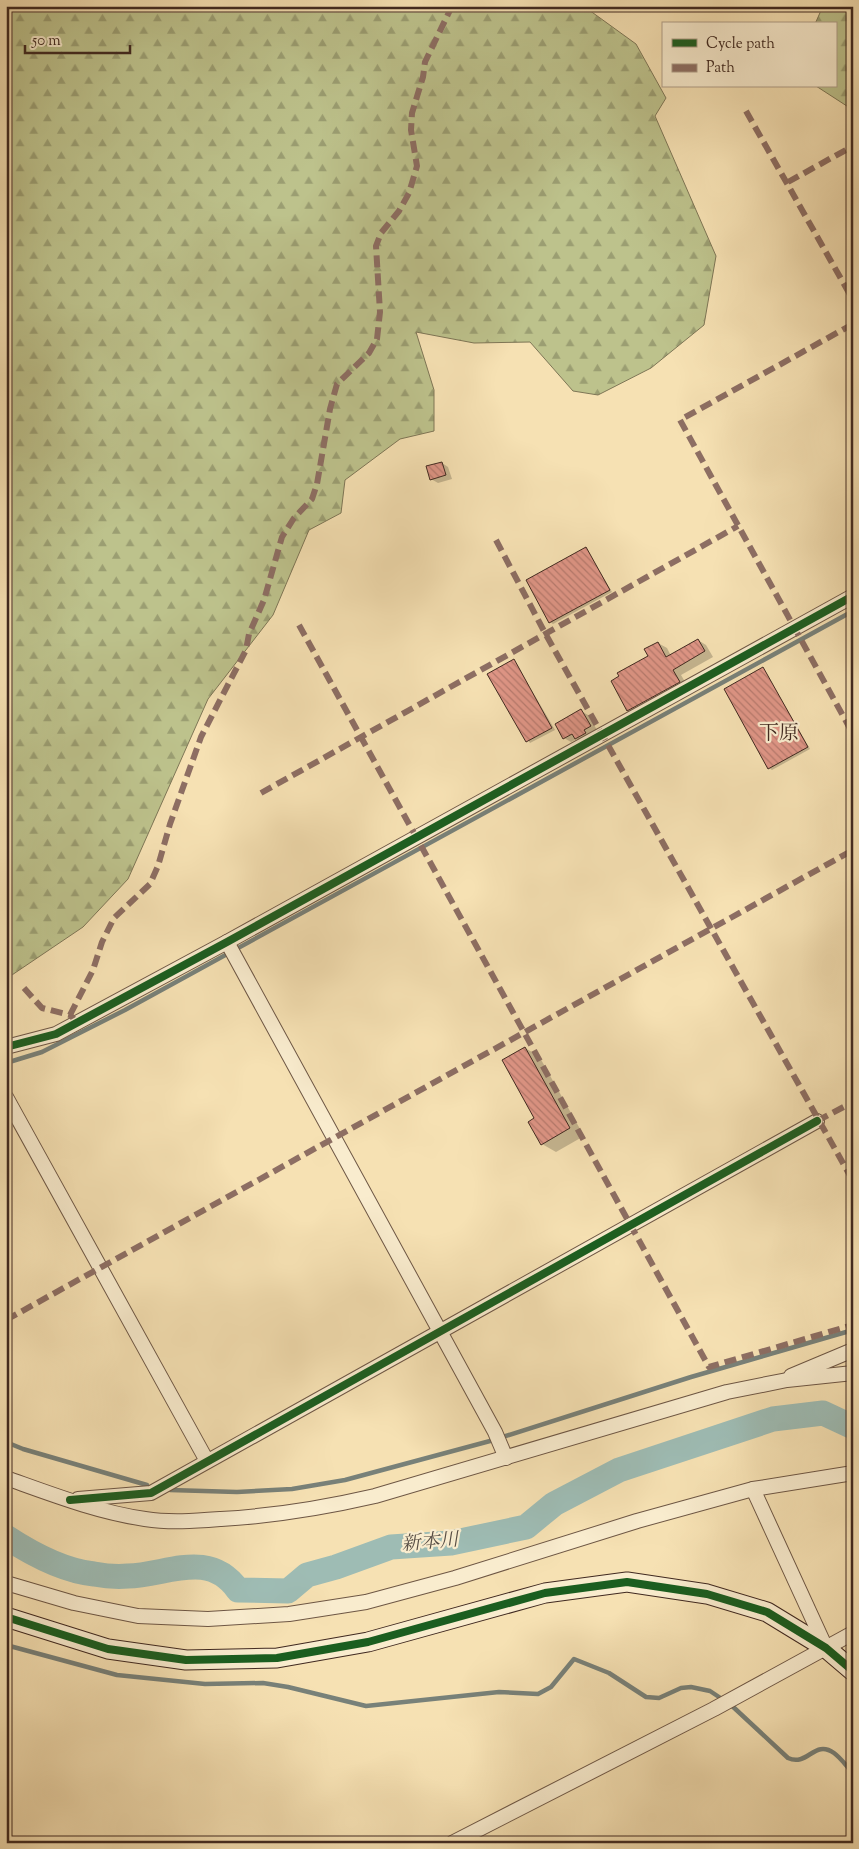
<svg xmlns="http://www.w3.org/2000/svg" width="859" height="1849" font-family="'Sorts Mill Goudy','Noto Serif JP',serif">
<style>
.forest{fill:url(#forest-firs);stroke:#7e7656}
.shadow{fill:#0003}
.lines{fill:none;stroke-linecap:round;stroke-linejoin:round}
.stream{stroke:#788179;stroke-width:4.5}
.river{stroke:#9ebcb4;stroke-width:25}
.building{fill:url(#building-back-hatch);stroke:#402920}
.street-casing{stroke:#6e5745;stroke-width:16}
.secondary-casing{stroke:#402920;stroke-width:21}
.street{stroke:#f9ecce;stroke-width:14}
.secondary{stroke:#f9ecce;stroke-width:19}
.quiet{stroke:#8d6e63;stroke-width:6;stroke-dasharray:12 6;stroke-linecap:butt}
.cycleway-casing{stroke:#f9ecce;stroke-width:11}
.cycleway{stroke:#1b5e20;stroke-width:8}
.labels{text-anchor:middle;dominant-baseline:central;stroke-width:4.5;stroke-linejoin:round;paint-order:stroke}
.water-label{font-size:19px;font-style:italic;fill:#584e45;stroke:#f9ecce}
.quarter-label{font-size:20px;fill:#402920;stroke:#f9ecce}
</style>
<defs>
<pattern id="forest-firs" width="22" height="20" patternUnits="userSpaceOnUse" patternTransform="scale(1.25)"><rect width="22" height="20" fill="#bdc28c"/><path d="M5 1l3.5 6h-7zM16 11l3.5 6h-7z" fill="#9b9e72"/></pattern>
<pattern id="building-back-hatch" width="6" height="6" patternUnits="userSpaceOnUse" patternTransform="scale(1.25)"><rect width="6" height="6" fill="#e09687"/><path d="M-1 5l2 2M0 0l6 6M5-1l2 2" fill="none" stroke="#b77a6e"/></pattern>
</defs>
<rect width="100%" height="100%" fill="#f6e1b3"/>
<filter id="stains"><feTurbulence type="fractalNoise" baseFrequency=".004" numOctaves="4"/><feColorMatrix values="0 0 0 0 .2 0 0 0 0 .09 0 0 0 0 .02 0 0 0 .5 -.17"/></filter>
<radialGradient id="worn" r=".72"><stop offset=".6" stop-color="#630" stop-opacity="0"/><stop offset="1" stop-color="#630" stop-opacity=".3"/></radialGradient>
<g class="forest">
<polygon points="6,6 590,6 589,10 636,44 666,98 655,116 716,256 704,325 651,368 598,395 573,391 530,342 474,343 416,332 434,390 434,431 400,439 345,480 341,513 309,530 273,615 208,699 128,879 83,927 6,979"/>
<polygon points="823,6 853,6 853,110 816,86 835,86 835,24 815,24"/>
</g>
<g class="shadow">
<polygon points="442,463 448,467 452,479 438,483 431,479"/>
<polygon points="586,548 612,592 553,624 550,622"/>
<polygon points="698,640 706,645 713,657 681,675 688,687 636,715 628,710 650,656 658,643 667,648 671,656"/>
<polygon points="514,660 555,730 530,743 489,674"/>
<polygon points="763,668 810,749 772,770 769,768"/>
<polygon points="581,711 588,715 597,730 583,742 577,739 571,742 564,738 556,724"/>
<polygon points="525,1048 539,1056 584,1136 556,1152 542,1144"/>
</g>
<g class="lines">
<g class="stream">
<polyline points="6,1063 42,1052 125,1010 853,611"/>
<polyline points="6,1442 23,1449 147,1485"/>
<polyline points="170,1490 237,1492 292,1489 345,1480 490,1441 691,1377 853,1330"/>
<polyline points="6,1645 117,1675 205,1684 263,1683 288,1687 366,1706 499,1692 538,1694 551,1687 574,1659 609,1673 646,1697 659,1698 681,1688 691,1687 710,1691 722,1699"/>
<path d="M 730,1704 L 788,1758 C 808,1767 814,1739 834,1753 C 841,1758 847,1767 853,1773"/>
</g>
<path class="river" d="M 6,1537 C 32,1554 63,1571 94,1574 C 105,1576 117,1577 128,1576 C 167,1575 209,1549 238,1590 L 288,1591 L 307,1575 L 336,1567 L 391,1547 L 451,1543 L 526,1527 L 554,1504 L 619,1470 L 773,1419 L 823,1413 L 853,1427"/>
</g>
<g class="building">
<polygon points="442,462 446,475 430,480 426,466"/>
<polygon points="586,547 610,590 549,623 526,580"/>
<polygon points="698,639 705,651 673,670 680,682 627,711 611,681 619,676 617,673 648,656 644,649 658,642 666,657"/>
<polygon points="514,659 552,728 526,742 487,674"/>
<polygon points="763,667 808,747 768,769 724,689"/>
<polygon points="581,709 591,726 584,730 586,733 575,739 572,734 563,739 555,724"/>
<polygon points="525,1047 570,1128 541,1145 528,1122 534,1118 502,1060"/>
</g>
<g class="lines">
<g class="street-casing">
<g id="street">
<polyline points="227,942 495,1432 506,1458"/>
<polyline points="6,1047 56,1034 227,942 853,596"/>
<polyline points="6,1097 207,1461"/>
<polyline points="791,1376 853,1350"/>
<path d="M 6,1478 C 51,1494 97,1512 145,1519 C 170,1523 195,1521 221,1519 C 274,1516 323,1508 375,1496 L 727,1392 L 787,1380 L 853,1373"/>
<polyline points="753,1489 826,1648"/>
<polyline points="78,1499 151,1493 817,1121"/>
<polyline points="6,1583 74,1603 138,1616 208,1619 289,1614 366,1602 455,1578 637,1521 753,1489 853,1473"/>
<polyline points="452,1843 714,1709 853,1633"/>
</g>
</g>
<g class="secondary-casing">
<polyline id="secondary" points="6,1617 108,1649 186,1660 277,1658 368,1642 545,1593 627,1582 707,1594 767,1612 826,1648 853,1671"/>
</g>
<use href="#street" class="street"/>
<use href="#secondary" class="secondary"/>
<g class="quiet">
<polyline points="746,111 853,300"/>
<polyline points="788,182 853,146"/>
<polyline points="853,324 680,420 853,734"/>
<polyline points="496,540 545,633 853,1181"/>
<polyline points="299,625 709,1367 853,1325"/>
<polyline points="261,793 738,526"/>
<polyline points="24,988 42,1008 70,1015 74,1019"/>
<polyline points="70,1015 93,970 102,942 114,918 150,884 158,866 170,824 201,737 246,650 249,634 264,600 282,537 294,518 312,499 317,484 330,409 337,384 369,353 377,339 380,312 376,246 381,233 399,211 409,193 417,166 411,130 412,113 423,77 425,62 452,6"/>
<polyline points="817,1121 853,1102"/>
<polyline points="6,1320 853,850"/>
</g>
<g class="cycleway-casing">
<g id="cycleway">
<polyline points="6,1047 56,1034 227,942 853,596"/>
<polyline points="70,1500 151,1493 817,1121"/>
<polyline points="6,1617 108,1649 186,1660 277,1658 368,1642 545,1593 627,1582 707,1594 767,1612 826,1648 853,1671"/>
</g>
</g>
<use href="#cycleway" class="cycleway"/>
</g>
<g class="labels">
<g class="water-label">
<text transform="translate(430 1543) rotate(-5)">新本川</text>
</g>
<g class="quarter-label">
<text x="779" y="734">下原</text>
</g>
</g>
<rect width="859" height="1849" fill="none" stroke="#f6e1b3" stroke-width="25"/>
<rect x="8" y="8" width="844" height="1834" fill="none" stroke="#402920" stroke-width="2.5"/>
<rect x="12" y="12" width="834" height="1824" fill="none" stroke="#402920"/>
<rect x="662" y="22" width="175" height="65" fill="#f9ecce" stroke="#af9e88"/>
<rect x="672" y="39" width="25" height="8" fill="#1b5e20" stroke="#af9e88"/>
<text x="706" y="48" font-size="15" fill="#402920">Cycle path</text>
<rect x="672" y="64" width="25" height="8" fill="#8d6e63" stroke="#af9e88"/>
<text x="706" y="72" font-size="15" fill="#402920">Path</text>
<path d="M25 45v8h105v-8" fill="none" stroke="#402920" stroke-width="2.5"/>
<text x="32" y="45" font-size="15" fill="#402920" stroke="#f9ecce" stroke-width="4" paint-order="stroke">50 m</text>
<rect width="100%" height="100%" filter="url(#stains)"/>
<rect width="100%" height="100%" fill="url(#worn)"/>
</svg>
